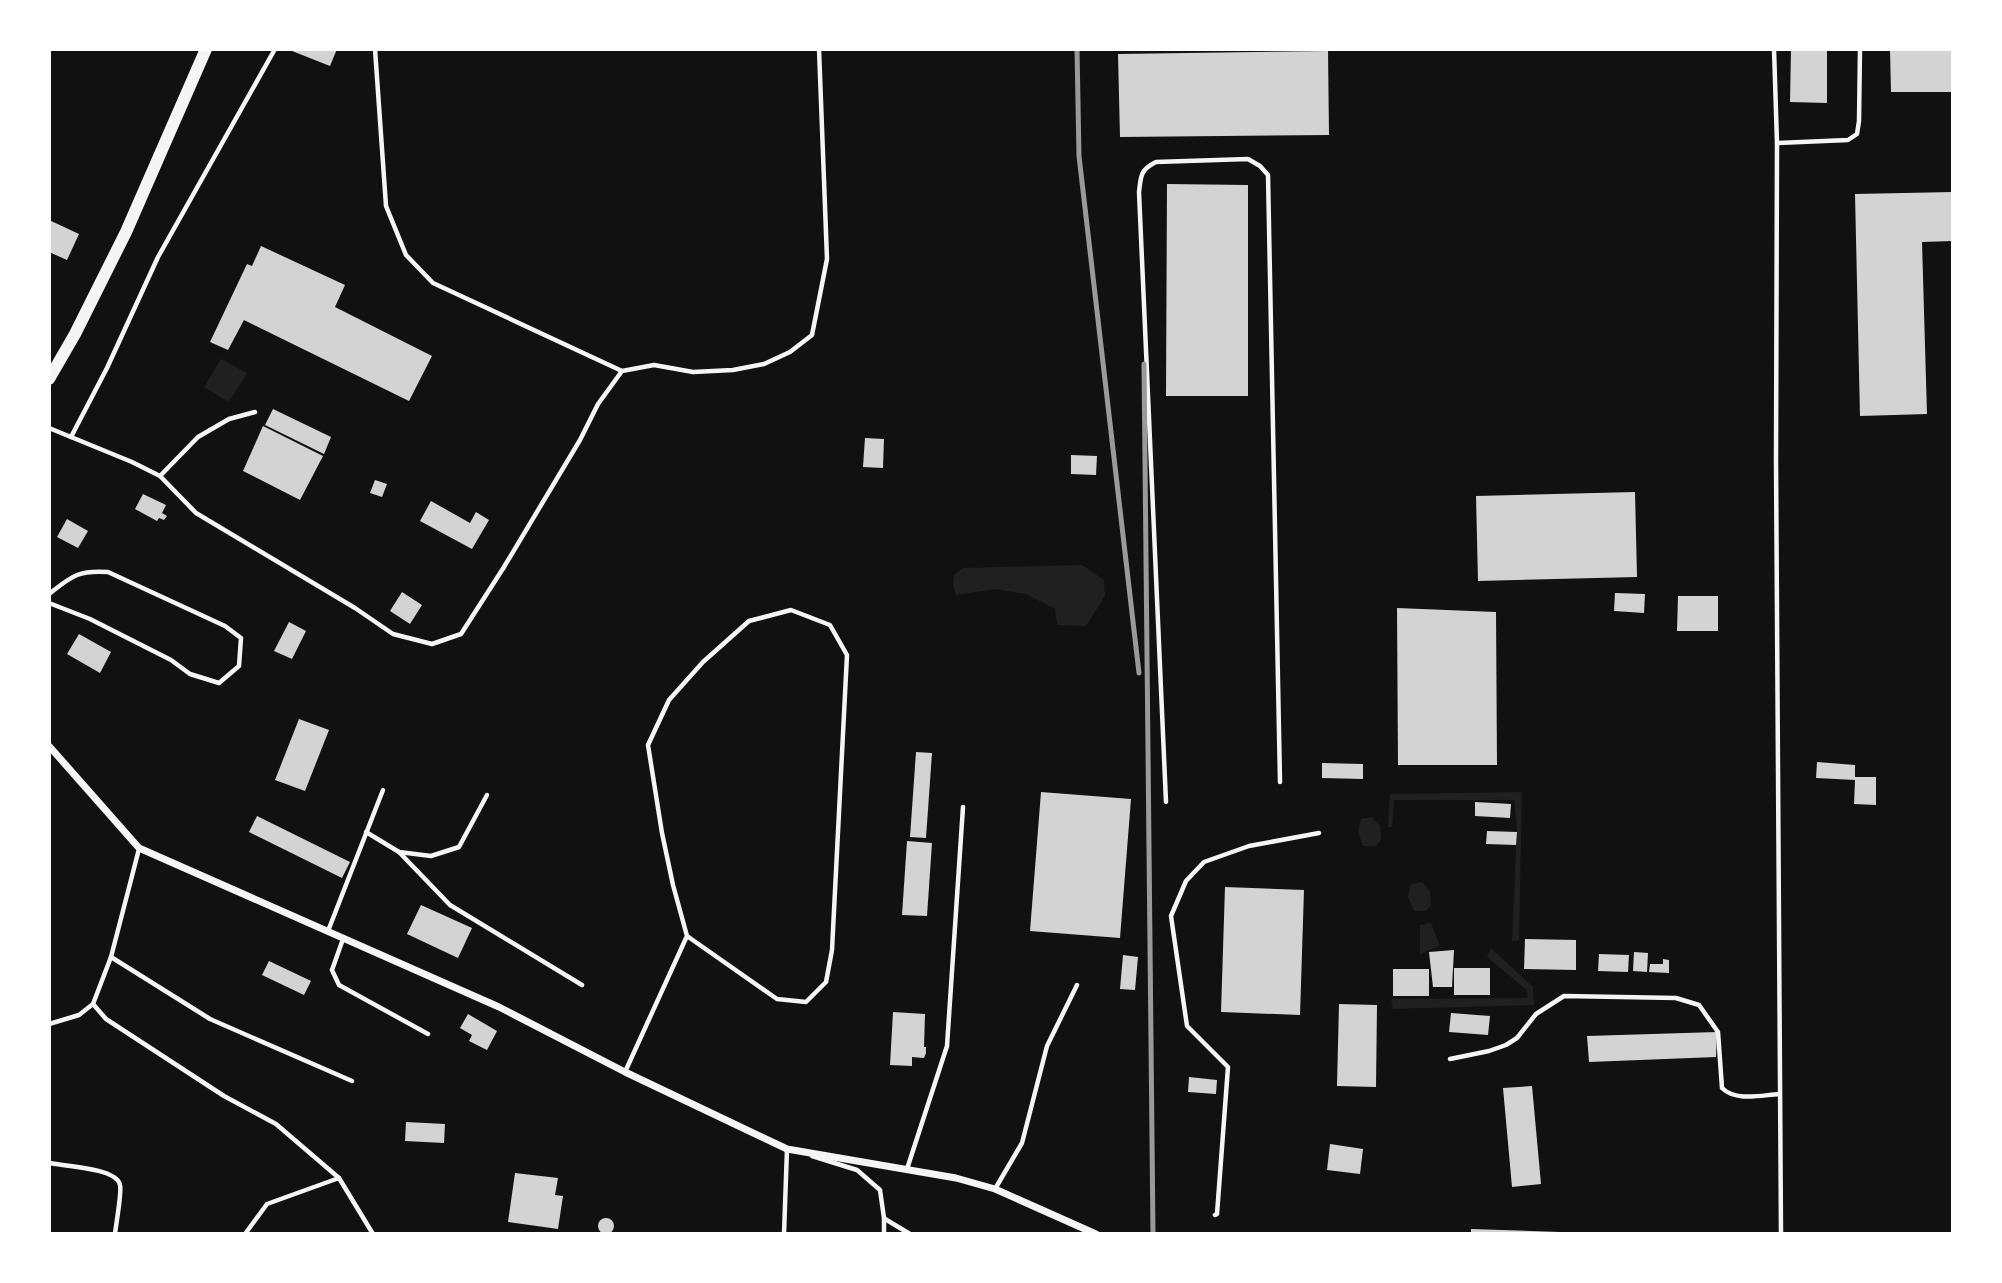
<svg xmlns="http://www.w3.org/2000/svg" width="2002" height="1283" font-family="Commissioner,sans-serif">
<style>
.green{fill:#202020}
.building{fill:#d3d3d3}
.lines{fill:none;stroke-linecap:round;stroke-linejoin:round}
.service{stroke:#f5f5f5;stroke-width:4.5}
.minor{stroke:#f5f5f5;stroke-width:7}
.secondary{stroke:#f5f5f5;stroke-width:12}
.rail{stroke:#9a9a9a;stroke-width:5}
</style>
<rect width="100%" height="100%" fill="#111"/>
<g class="green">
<polygon points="221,359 247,373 229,402 204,387"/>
<polygon points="1082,565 1104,580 1105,596 1086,626 1057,625 1055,609 1026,594 995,589 956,595 953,584 954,575 963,568"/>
<polygon points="1522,792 1519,940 1512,941 1517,827 1514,800 1394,800 1392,827 1388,827 1390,794"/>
<polygon points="1372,817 1380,826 1381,840 1376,846 1363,846 1358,832 1361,819"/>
<polygon points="1422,882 1430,891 1431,905 1426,911 1414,911 1408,897 1411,884"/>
<polygon points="1431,923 1440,946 1420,954 1420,925"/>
<polygon points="1491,948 1533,987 1534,1005 1393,1009 1391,999 1528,998 1527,990 1487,957"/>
</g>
<g class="building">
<polygon points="287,49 337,49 330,66"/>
<polygon points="1791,49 1827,49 1827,103 1790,102"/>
<polygon points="1890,49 1953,49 1953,92 1891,92"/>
<polygon points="1328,51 1329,135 1120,137 1118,54"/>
<polygon points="1167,184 1248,185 1248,396 1166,396"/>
<polygon points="1953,192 1953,241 1922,242 1927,414 1860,416 1855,194"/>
<polygon points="49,220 79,234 67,260 49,252"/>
<polygon points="261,246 345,285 335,307 432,356 409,401 244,320 228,350 210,342 247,264 252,266"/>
<polygon points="273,409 331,437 324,454 265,425"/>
<polygon points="263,426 323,456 300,500 243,471"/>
<polygon points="865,438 884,439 883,468 863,467"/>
<polygon points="1071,455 1097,456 1096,475 1071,474"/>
<polygon points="375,480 387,484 382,497 370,493"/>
<polygon points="1635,492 1637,577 1478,581 1476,496"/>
<polygon points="143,494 166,505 162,513 167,516 164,520 159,518 157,521 135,509"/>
<polygon points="431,501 470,523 476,512 489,520 472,549 420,521"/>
<polygon points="67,519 88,531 78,548 57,537"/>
<polygon points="402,592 422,605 410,624 390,611"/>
<polygon points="1615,593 1645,594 1644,613 1614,611"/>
<polygon points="1678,596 1718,596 1718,631 1677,631"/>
<polygon points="1397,608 1496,612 1497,765 1398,765"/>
<polygon points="289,622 306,631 292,659 274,651"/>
<polygon points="79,634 111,652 100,673 67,654"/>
<polygon points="299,719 329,730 305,791 275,780"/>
<polygon points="916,752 932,753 926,838 910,837"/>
<polygon points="1817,762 1855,765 1855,777 1876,777 1876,805 1854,804 1855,780 1816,778"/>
<polygon points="1322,763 1363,764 1363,779 1322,778"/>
<polygon points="1041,792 1131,799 1120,938 1030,931"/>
<polygon points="1475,802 1511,804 1510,818 1475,816"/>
<polygon points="257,816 350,862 342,878 249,832"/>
<polygon points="1487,831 1517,832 1516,845 1486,844"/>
<polygon points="907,841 932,843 927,916 902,915"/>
<polygon points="1225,887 1304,890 1300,1015 1221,1012"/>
<polygon points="421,905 472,928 458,958 407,934"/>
<polygon points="1525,939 1576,940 1576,970 1524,969"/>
<polygon points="1454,950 1452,987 1433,987 1429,952"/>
<polygon points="1634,952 1648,953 1647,972 1633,971"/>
<polygon points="1599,954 1629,955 1628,972 1598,971"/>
<polygon points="1123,955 1138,957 1135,990 1120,989"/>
<polygon points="1663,959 1669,960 1669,973 1649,972 1650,964 1663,964"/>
<polygon points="269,961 311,981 304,995 262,975"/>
<rect x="1454" y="968" width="36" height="27"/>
<rect x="1393" y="969" width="36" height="27"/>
<polygon points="1339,1004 1377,1005 1376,1087 1337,1086"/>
<polygon points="893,1012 925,1014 924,1047 926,1047 926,1053 924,1058 912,1057 912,1066 890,1065"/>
<polygon points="1451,1013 1490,1016 1488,1035 1449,1032"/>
<polygon points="468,1014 497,1031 487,1050 469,1041 472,1035 460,1028"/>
<polygon points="1717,1032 1716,1057 1589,1062 1587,1036"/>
<polygon points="1189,1077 1217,1080 1216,1094 1188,1092"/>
<polygon points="1532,1086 1541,1184 1512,1187 1503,1088"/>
<polygon points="406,1122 445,1124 444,1143 405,1141"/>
<polygon points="1330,1144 1363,1149 1360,1174 1327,1170"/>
<polygon points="515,1173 558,1178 555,1195 563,1196 558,1229 508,1222"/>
<circle cx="606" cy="1226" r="8"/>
<polygon points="1471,1229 1560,1232 1560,1234 1471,1234"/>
</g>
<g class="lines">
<g class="service">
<polyline points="375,49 386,206 406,255 433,283 622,371"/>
<polyline points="1774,49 1777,143 1776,460 1781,1234"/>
<polyline points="1777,143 1848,140 1857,134 1859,121 1860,49"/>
<polyline points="49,428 132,462 160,476 196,513 355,608 393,634 432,644 461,634 504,567 580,440 598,404 622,371 654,365 693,372 733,370 764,364 790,352 812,335 827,259 819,49"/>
<polyline points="71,437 107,368 158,257 275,49"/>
<polyline points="160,476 198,437 229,419 255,412"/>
<path d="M 49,594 C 72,576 78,570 108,572 L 225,626 L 241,638 L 239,666 L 219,683 L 190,674 L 171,660 L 90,619 L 49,603"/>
<path d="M 1166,802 L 1139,192 C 1141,176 1140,170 1156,162 L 1248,159 L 1260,166 L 1268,175 L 1280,782"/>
<polyline points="366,832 399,852 431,856 459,847 487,795"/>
<polyline points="399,852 450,905 582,985"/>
<polyline points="328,931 383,790"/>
<polyline points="343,939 332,970 339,985 428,1034"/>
<polyline points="111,957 210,1019 352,1081"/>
<polyline points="93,1004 106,1019 224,1096 276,1124 339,1178 373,1234"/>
<polyline points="49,1024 79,1015 93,1004 111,957 139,849"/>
<path d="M 1450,1059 L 1489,1051 L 1506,1045 L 1517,1038 L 1536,1014 L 1564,996 L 1676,998 L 1699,1005 L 1718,1032 L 1722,1088 C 1736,1102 1762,1095 1779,1094"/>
<polyline points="625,1072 687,936 673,885 662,833 648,745 669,700 703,662 749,621 791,610 830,625 847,655 832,950 826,982 806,1002 777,999 687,936"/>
<polyline points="812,1156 857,1170 880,1190 884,1218 884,1234"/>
<path d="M 49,1163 C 64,1166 117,1168 120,1185 C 122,1192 116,1224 115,1234"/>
<polyline points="907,1169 947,1046 963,807"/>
<polyline points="995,1189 1022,1143 1047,1046 1077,985"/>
<polyline points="1215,1215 1217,1214 1228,1067 1187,1026 1171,916 1186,881 1204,862 1249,846 1319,833"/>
<polyline points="885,1219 910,1234"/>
<polyline points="245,1234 267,1204 339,1178"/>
<polyline points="784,1234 787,1149"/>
</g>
<polyline class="minor" points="49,746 139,848 499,1007 625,1072 787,1149 956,1178 995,1189 1096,1234"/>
<polyline class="secondary" points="49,379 75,334 126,232 206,49"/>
<g class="rail">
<polyline points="1077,49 1079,156 1139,673"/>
<polyline points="1144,364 1153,1234"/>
</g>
</g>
<rect width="2002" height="1283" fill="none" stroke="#ffffff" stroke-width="102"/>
</svg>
